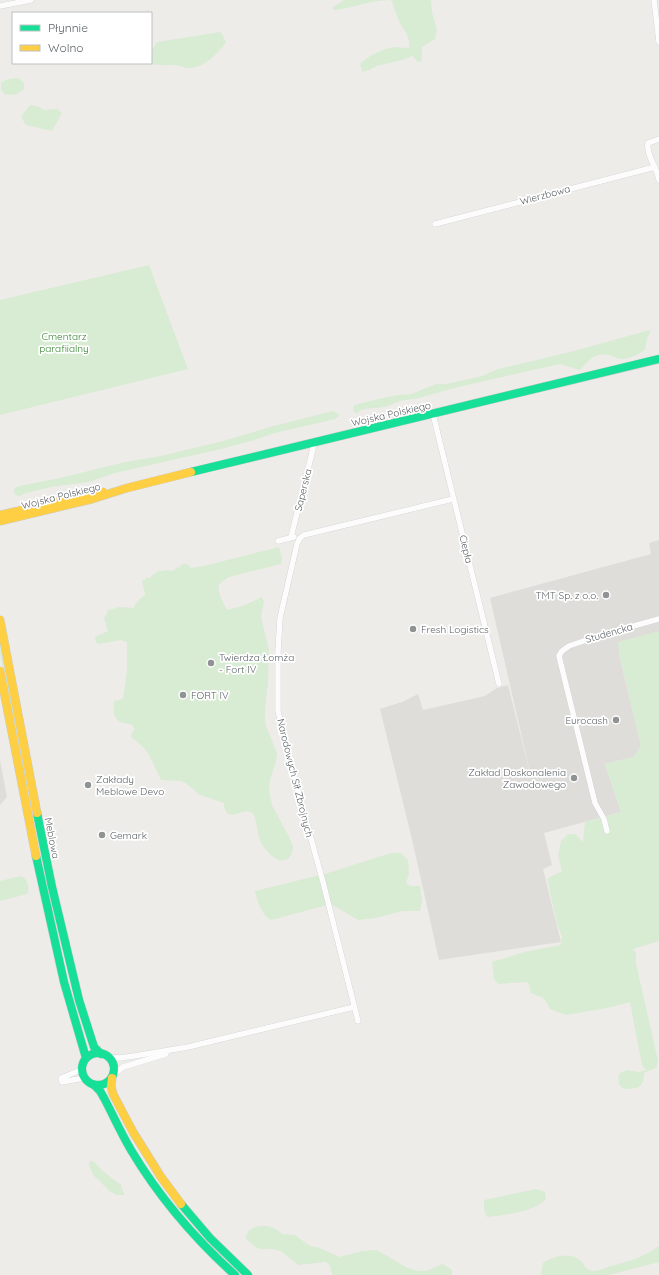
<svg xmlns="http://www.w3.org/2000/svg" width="659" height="1275" font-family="Quicksand,sans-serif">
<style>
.industrial{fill:#dfddda}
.green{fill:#d8ebd3}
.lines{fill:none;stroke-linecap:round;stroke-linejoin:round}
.street-casing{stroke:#c9c9ca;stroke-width:6}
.fast-casing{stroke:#cacbcb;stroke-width:9}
.slow-casing{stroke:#cacbcb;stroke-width:9}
.street{stroke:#fcfcfc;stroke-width:5.5}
.fast{stroke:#16e098;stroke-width:8}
.slow{stroke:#ffcf43;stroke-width:8}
.poi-dot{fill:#909394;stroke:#fff;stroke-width:1.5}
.labels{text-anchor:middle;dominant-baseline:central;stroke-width:3.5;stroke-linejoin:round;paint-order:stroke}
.street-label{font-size:10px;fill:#5d6367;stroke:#fff}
.park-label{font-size:10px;fill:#35852f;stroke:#fff}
.poi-label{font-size:10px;fill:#5d6367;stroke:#fff;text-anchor:start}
</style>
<rect width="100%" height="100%" fill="#eeece9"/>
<g class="industrial">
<polygon points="659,540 659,645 619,654 641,745 634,757 605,764 621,812 544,833 552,865 543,869 561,942 439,960 411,835 380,709 402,702 418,694 423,710 485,696 497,688 508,685 532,781 490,598 651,554 649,543"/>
<polygon points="0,760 7,797 0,805"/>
</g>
<g class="green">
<path d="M 344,0 L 431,0 L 432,12 L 437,30 L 435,39 L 422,47 C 421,52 423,56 421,62 L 417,61 L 413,56 L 402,60 L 377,66 L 369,70 L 362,72 L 360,64 C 369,55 382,49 395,47 C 400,47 404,48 409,48 C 411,38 405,32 400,23 C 397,16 394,9 392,1 L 388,0 L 371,2 L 347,8 L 335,10 L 332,8 Z"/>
<path d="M 221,32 L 226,42 C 217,55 203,69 186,68 C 182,67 178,65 174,65 C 165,65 158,66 149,63 L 151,63 L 151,52 L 157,42 Z"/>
<path d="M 18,78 L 24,83 L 24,89 C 17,96 13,95 4,94 L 1,89 L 1,82 L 9,79 Z"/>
<polygon points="30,105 37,106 44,110 57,109 62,113 52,131 26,125 21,117"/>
<polygon points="149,265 188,369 0,415 0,300"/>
<path d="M 651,330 L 647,339 L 645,350 C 637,355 630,359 621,359 C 617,359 613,356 609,355 C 595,351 588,362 580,370 L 560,364 L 454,388 L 419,398 L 400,401 L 385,407 L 364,409 L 359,411 L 357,414 L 353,411 L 354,405 L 391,396 L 411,394 L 436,384 L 446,384 L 482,376 L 498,369 L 570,352 L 646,331 Z"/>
<polygon points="333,411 340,415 335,419 275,433 251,441 217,450 115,473 89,482 51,487 26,493 20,496 15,495 14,490 15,488 19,486 60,478 125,462 161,456 223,441 270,427"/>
<path d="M 279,547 L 282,558 L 281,564 L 229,577 C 226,579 221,582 219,585 C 217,591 224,605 227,610 L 245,605 L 262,597 L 264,602 L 261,617 L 269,650 L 268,683 L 265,709 L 265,721 L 266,726 L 277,753 L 276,761 L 270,780 L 269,790 L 272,805 L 289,837 L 293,847 L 292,853 L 288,859 C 277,865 265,851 261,842 C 257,833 257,822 253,813 C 250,812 246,811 243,812 C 239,812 240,813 236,814 C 227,817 224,810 224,803 L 200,795 L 187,784 L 181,781 L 161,780 L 149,755 L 144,748 L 131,737 L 132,732 L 135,729 L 131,724 C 115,723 113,717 114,701 L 123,699 L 127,671 L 127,642 L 121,640 L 99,644 L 96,642 L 95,637 L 108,631 L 104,618 L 107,614 L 107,611 L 119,607 L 134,608 C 136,600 141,600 145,594 C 145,589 142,586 142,581 L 147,578 L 150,578 C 154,571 165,569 173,571 L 177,567 L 179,568 L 182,564 L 187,564 L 191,568 L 208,565 Z"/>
<path d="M 659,631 L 659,941 L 633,949 L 636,953 L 636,963 L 658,1061 L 656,1068 L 644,1073 C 645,1088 635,1089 624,1089 C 618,1086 617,1078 620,1073 L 628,1070 L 638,1072 L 646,1070 L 642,1065 L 630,1002 L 607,1008 L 566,1015 L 550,1009 L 546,1001 L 542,997 L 538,996 L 531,993 L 528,982 L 498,984 L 494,979 L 492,962 L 524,952 L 561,945 L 562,937 L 557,923 L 547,879 C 552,875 556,875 562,871 L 558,856 L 561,841 L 568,834 L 575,834 L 583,842 L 585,822 L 621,812 L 605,764 L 634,757 L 641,745 L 619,653 L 618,642 Z"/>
<polygon points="0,633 29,787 25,788 0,654"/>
<path d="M 391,853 L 400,853 L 408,860 L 409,874 L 406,882 L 410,886 L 420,886 L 422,902 L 420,911 L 402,911 L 376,918 L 358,920 L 331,904 L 271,920 C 262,916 257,900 255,891 L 328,873 Z"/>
<path d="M 21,876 C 27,879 31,887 27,894 L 0,901 L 0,881 Z"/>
<polygon points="90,1161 93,1161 104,1172 121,1185 124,1195 117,1195 109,1191 98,1179 94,1176 89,1165"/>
<path d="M 535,1189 L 545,1192 L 546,1199 C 534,1212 505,1215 487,1217 L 484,1210 L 484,1200 Z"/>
<path d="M 259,1226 C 268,1225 276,1228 282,1234 L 295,1235 L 310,1246 L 317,1247 L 340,1257 L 362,1251 L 377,1250 L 406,1267 L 418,1271 L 426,1271 L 443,1264 L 452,1270 L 452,1275 L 332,1275 L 330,1266 L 326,1262 L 298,1265 L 281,1251 L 273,1249 L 260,1249 L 254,1246 L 246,1239 C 246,1230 252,1228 259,1226 Z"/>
<path d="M 659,1246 L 659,1262 L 609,1275 L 541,1275 L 543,1263 C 553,1257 567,1252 578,1259 C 585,1263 584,1271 595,1271 C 600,1270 606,1268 610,1266 C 630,1261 642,1258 659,1246 Z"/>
</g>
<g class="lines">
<g class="street-casing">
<g id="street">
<polyline points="654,0 659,42"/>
<polyline points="0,6 31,0"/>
<path d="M 659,139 L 648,143 C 646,156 657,167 659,180"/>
<polyline points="435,224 655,167"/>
<polyline points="433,414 499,684"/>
<polyline points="291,537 313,449 313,443"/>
<polyline points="278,541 294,537"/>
<polyline points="607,831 604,819 595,803 559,656 562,651 569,646 598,636 659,619"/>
<polyline points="358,1021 323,882 288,755 278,711 278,651 280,618 297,544 300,538 304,535 453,499"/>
<polyline points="108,1057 120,1058 134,1056 188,1047 354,1007"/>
<polyline points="81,1070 61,1078 62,1082 84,1078"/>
<polyline points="113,1075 123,1067 166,1054"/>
</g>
</g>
<g class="fast-casing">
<g id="fast">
<polyline points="191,472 659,359"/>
<polyline points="37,813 52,887 79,1000 94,1047 101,1054"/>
<polyline points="36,856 64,982 86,1058"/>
<circle cx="98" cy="1069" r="16"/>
<path d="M 94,1085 L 100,1091 L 104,1098 C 113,1115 121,1133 131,1150 C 159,1197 194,1238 235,1275"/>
<polyline points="181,1204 210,1238 248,1275"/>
</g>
</g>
<g class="slow-casing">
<g id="slow">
<polyline points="0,515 103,492"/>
<polyline points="0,521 92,499 127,488 191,472"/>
<polyline points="0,620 37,813"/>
<polyline points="0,671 36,856"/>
<polyline points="112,1078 111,1086 113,1094 133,1132 161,1177 181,1204"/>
</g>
</g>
<use href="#street" class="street"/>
<use href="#fast" class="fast"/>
<use href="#slow" class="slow"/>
</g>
<g class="poi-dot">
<circle cx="606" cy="595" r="4"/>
<circle cx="413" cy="629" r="4"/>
<circle cx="211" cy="663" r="4"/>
<circle cx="183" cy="695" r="4"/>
<circle cx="616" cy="720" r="4"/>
<circle cx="574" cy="778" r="4"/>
<circle cx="88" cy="785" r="4"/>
<circle cx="102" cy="835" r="4"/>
</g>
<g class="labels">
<g class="street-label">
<text transform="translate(545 195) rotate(-15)">Wierzbowa</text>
<text transform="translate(391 414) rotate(-13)">Wojska Polskiego</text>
<text transform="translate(303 490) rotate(-76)">Saperska</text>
<text transform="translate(61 496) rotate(-14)">Wojska Polskiego</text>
<text transform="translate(466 549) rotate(76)">Ciepła</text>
<text transform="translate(609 633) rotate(-16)">Studencka</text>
<text transform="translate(295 778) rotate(76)">Narodowych Sił Zbrojnych</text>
<text transform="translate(52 838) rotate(79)">Meblowa</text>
</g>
<g class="park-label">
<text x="64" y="336">Cmentarz<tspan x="64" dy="12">parafiialny</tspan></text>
</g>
<g class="poi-label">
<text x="598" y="595" text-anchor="end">TMT Sp. z o.o.</text>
<text x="421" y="629">Fresh Logistics</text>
<text x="219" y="657">Twierdza Łomża<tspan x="219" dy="12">- Fort IV</tspan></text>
<text x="191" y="695">FORT IV</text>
<text x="608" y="720" text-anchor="end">Eurocash</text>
<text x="566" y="772" text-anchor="end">Zakład Doskonalenia<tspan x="566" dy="12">Zawodowego</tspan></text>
<text x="96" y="779">Zakłady<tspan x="96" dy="12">Meblowe Devo</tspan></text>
<text x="110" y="835">Gemark</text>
</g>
</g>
<rect x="12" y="12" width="140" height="52" fill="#ffffff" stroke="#bec1c2"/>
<rect x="20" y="25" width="20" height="6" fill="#16e098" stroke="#bec1c2"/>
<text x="48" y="32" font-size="12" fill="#5d6367">Płynnie</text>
<rect x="20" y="45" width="20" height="6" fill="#ffcf43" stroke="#bec1c2"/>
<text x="48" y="52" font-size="12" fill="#5d6367">Wolno</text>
</svg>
